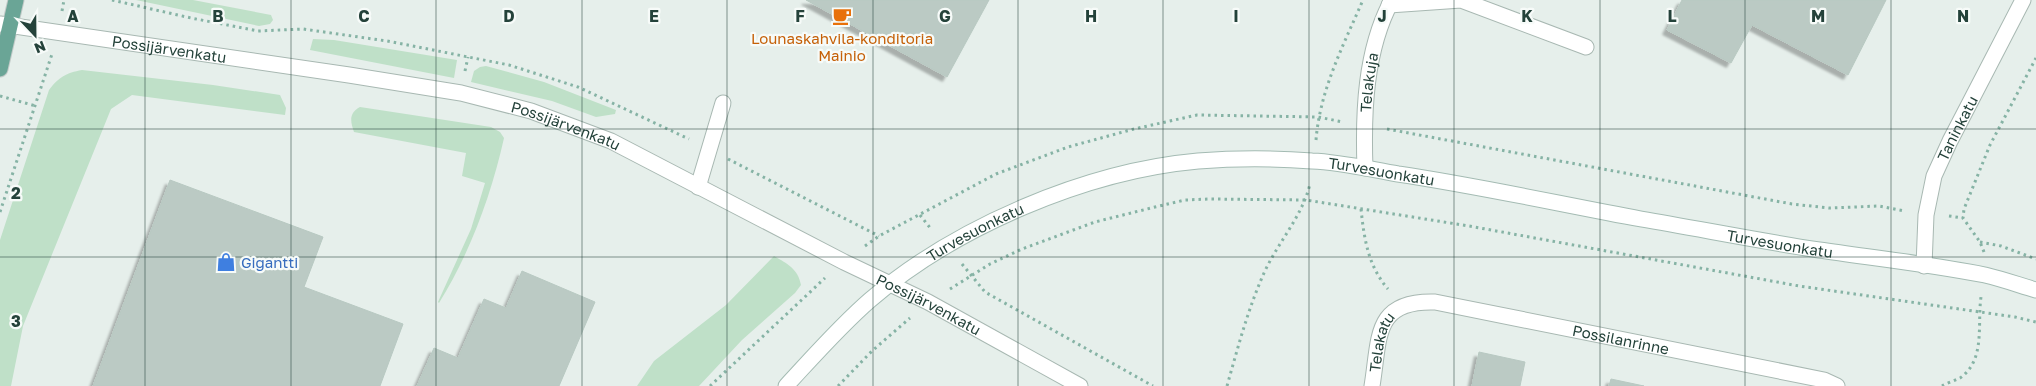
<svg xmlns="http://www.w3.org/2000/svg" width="2036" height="386" font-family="'Golos Text',sans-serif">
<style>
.green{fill:#bfe0c8}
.building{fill:#bbcac4;stroke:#b8c9c2;filter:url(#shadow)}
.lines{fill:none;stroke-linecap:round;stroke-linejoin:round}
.service-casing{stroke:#a8b8b2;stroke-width:17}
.minor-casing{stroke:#a8b8b2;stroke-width:17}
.secondary-casing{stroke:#a4bbb3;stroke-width:17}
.primary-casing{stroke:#c2cac8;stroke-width:17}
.path{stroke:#86b3a5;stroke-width:3;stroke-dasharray:2.5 4;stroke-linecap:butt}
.service{stroke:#fff;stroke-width:15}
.minor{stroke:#fff;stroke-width:15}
.secondary{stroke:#fff;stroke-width:15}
.primary{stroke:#6aa596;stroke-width:15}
.grid{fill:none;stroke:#24423a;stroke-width:1;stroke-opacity:0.55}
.labels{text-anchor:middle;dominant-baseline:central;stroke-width:4.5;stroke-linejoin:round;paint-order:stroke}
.food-label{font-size:15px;fill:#c56008;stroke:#f7fbf9}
.street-label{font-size:15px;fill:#24423a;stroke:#f7fbf9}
.shop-label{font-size:15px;fill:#366cbe;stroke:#f7fbf9;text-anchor:start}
.grid-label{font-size:16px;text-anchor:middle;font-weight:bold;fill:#24423a;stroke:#f7fbf9;stroke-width:4.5;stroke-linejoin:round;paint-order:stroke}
</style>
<defs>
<filter id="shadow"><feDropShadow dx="-4.5" dy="4.5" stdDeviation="1" flood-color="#0004"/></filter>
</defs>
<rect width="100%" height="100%" fill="#e6efeb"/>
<g class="green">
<polygon points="136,0 193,0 271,15 273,20 270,24 259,26"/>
<polygon points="313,39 334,40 457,60 454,78 310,50"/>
<polygon points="486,66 544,82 616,110 615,114 596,117 552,101 471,82 474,71 480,67"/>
<path d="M 82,70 L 213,85 L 280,95 L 286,108 L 285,115 L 132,95 L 111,109 L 23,326 L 11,386 L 0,386 L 0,240 L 49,90 C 59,77 66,73 82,70 Z"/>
<path d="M 360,107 L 491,127 L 500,132 L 504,138 C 491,196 470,253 439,303 L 438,302 L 471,229 L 485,183 L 462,176 L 466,153 L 354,132 C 350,121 349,113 360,107 Z"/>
<path d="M 774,256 C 788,264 798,269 801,285 L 795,293 L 742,340 L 699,386 L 637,386 L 654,361 L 726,305 Z"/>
</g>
<g class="building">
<polygon points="806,0 989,0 947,77"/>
<polygon points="1682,0 1886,0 1848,75 1752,25 1731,63 1667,30"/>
<polygon points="170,180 323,237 304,287 403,324 380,386 93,386"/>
<polygon points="522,271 595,302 559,386 417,386 434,348 458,358 484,299 506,308"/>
<polygon points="1479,352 1525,362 1520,386 1472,386"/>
<polygon points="1611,379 1644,386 1609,386"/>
</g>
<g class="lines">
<g class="service-casing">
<g id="service">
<polyline points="1389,5 1461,0 1586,47"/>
<path id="s1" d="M 1365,168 C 1363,113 1365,50 1392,0"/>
<polyline points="698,187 723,103"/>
</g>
</g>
<g class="minor-casing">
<g id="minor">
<path id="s2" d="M 0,24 L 349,75 L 461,93 L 531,111 L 611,141 L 844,262 L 928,302 L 1080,386"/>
<path id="s3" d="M 1924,266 L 1926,215 L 1934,176 L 1950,141 L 2023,0"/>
<path id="s4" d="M 1372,386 C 1380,338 1373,300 1435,302 L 1824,380 L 1837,386"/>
</g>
</g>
<g class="secondary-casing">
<g id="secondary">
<path id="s5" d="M 786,386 C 813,357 840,326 870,300 C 955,227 1086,171 1198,161 C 1236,158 1274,158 1312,161 C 1340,162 1369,169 1398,174 C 1479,186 1560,204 1641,219 C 1700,229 1760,241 1819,250 C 1874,258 1930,264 1985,275 C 2002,279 2019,285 2036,290"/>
</g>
</g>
<g class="primary-casing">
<polyline id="primary" points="0,69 16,0"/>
</g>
<g class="path">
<polyline points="112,0 191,18 258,31 303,29 387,41 509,65 578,87 689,139"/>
<polyline points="62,11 64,0"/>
<polyline points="465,71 468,57"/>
<polyline points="0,96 36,106"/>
<polyline points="1387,129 1792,204 1829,208 1879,206 1905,211"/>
<path d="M 1316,140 C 1320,90 1343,46 1363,0"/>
<polyline points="728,159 879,236"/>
<path d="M 1361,209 C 1364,238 1368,266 1388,289"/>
<polyline points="0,212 52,54"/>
<polyline points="920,215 931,229"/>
<polyline points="1949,216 1963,218"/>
<polyline points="1980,242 2001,246 2036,259"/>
<polyline points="865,246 879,236 996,174 1068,147 1134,129 1197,115 1318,117 1343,122"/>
<polyline points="1984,252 1980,242 1963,218 1964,209 1990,145 2036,58"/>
<polyline points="962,264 985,292 1153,386"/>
<polyline points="950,289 990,264 1022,249 1095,222 1155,207 1185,200 1210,199 1306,200 1469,226 1799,286 2015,317 2036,322"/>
<polyline points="710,386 825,278"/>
<polyline points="838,386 872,351 910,318"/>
<path d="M 1227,386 C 1238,347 1248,309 1264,273 C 1278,242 1302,217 1310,184"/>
<path d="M 1942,386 C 1947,383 1954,381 1960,378 C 1986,360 1977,324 1981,297"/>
</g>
<use href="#service" class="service"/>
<use href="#minor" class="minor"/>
<use href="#secondary" class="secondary"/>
<use href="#primary" class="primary"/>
</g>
<path class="grid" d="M 145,0 L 145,386M 291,0 L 291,386M 436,0 L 436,386M 582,0 L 582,386M 727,0 L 727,386M 873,0 L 873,386M 1018,0 L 1018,386M 1163,0 L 1163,386M 1309,0 L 1309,386M 1454,0 L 1454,386M 1600,0 L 1600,386M 1745,0 L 1745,386M 1891,0 L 1891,386M 0,129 L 2036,129M 0,257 L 2036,257"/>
<defs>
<g id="cafe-bare" transform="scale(1.5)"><path d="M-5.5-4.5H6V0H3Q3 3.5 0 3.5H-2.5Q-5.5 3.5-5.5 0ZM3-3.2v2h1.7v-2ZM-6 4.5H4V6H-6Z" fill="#e8710a" stroke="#f7fbf9" stroke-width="2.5" paint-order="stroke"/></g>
<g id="shop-bare" transform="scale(1.5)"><path d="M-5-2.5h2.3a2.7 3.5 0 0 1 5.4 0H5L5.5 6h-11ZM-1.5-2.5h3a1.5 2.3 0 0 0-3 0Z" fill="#3f7fe0" stroke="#f7fbf9" stroke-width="2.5" paint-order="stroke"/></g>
</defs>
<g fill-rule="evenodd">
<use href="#cafe-bare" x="842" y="16"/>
<use href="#shop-bare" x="226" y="262"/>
</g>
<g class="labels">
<g class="food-label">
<text x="842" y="38">Lounaskahvila-konditoria<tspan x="842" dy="17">Mainio</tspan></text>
</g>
<g class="street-label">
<text stroke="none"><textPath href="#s2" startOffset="171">Possijärvenkatu</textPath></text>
<text stroke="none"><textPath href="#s1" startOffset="86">Telakuja</textPath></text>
<text stroke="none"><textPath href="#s2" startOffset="576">Possijärvenkatu</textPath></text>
<text stroke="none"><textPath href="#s3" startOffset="144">Taninkatu</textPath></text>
<text stroke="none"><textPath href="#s5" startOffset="666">Turvesuonkatu</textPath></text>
<text stroke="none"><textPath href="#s5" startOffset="246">Turvesuonkatu</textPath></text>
<text stroke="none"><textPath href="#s5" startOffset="1071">Turvesuonkatu</textPath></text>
<text stroke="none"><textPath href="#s2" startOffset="981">Possijärvenkatu</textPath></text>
<text stroke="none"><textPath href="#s4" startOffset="312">Possilanrinne</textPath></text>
<text stroke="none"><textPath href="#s4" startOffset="45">Telakatu</textPath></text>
</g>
<g class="shop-label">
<text x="241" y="262">Gigantti</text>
</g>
</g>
<g class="grid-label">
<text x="73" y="22">A</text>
<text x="218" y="22">B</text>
<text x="364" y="22">C</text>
<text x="509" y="22">D</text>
<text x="654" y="22">E</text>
<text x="800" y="22">F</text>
<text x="945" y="22">G</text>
<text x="1091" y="22">H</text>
<text x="1236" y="22">I</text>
<text x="1382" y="22">J</text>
<text x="1527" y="22">K</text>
<text x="1672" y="22">L</text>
<text x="1818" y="22">M</text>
<text x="1963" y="22">N</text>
<text x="16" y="199">2</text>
<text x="16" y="327">3</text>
</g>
<g transform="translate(35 35) rotate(158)" stroke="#f7fbf9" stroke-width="4" paint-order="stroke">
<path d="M0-4L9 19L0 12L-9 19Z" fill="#24423a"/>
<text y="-8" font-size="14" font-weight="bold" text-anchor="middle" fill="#24423a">N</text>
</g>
</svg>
